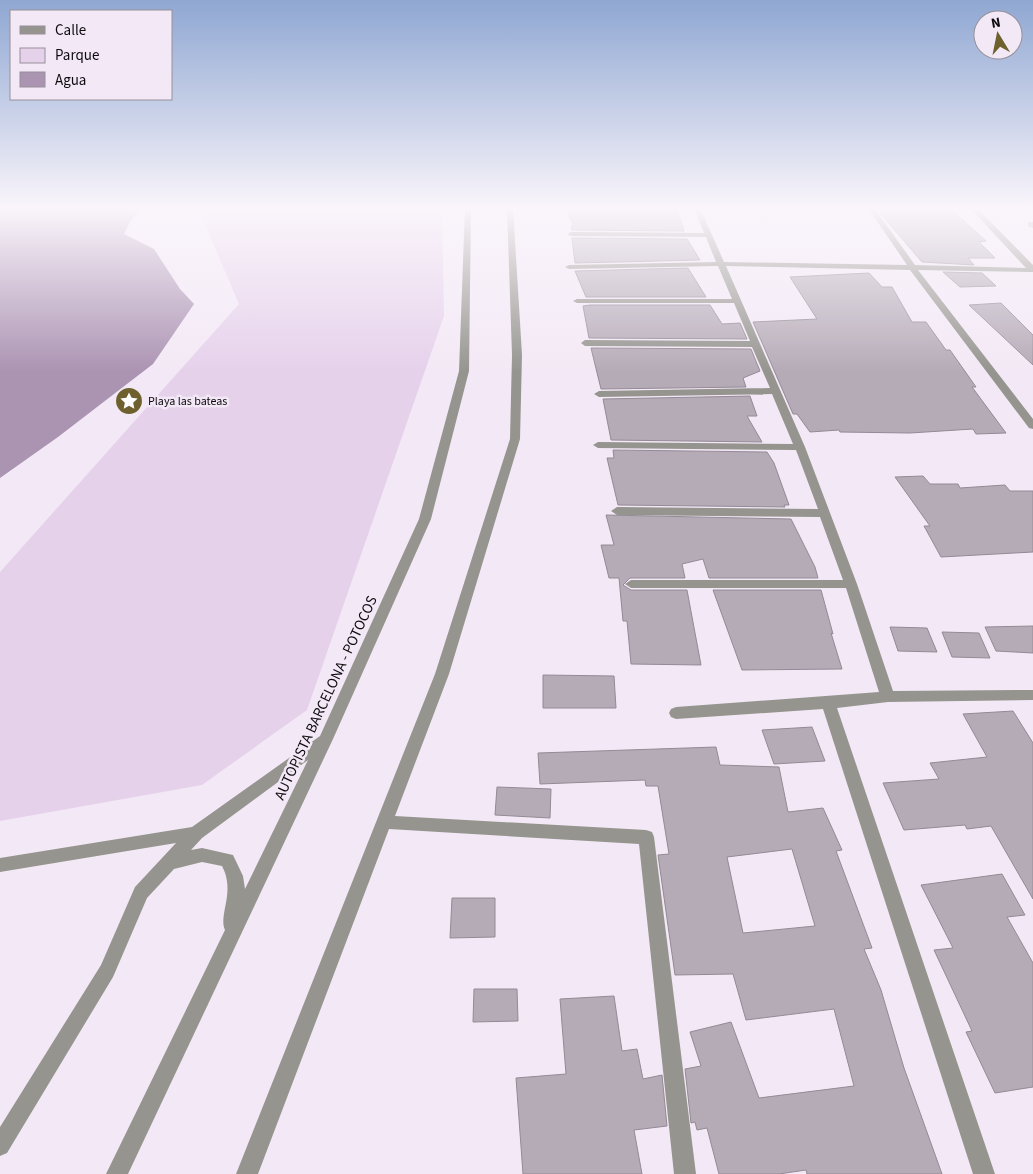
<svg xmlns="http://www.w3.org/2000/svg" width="1033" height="1174" font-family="'Source Sans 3',sans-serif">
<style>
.green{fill:#e6d1eb}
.water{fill:#ab93b2}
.building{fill:#b5abb7;stroke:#938a95;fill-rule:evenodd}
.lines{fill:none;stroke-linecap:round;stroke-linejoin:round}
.minor{fill:#95948e;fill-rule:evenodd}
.labels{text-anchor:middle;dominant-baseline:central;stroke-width:5;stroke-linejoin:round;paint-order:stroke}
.far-poi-label{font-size:12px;fill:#0e0b0f;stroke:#f3e9f6;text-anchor:start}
.street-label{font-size:15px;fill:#0e0b0f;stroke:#f3e9f6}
</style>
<rect width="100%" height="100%" fill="#f3e9f6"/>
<polygon class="green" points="198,208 442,208 444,316 307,710 202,785 0,821 0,572 239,304"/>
<polygon class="water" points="0,208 142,208 132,218 124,234 154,249 180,289 194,304 153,364 58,437 0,478"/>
<g class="building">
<polygon points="876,208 949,208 986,241 979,242 995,258 968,258 974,265 922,262"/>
<polygon points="607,209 677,210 684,231 572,230 571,226 574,226 567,212"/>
<polygon points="572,238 687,239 700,260 575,263"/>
<polygon points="688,268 706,297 586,297 575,271"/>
<polygon points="943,272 982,273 996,286 960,287"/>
<polygon points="869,273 882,287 892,287 912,322 926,322 946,350 950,350 976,387 972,387 1006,433 976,434 973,429 910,433 840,432 839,430 810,432 797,414 793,414 753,322 817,319 790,277"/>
<polygon points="1001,303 1033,335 1033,365 969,305"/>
<polygon points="590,305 710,305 722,324 740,323 747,339 589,338 583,306"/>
<polygon points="591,348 751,349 760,371 743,378 746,387 601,389"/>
<polygon points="750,396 757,416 747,416 762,442 611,440 603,399"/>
<polygon points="613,450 767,452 774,463 789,505 784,505 785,507 618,505 607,458 614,458"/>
<polygon points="923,476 930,484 958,484 960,488 1005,485 1010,491 1033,491 1033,552 941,557 924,526 930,526 895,477"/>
<polygon points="606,515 791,519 815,567 818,578 709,578 703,559 682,564 685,578 630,578 623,585 631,590 687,590 701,665 631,664 627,621 623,621 619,578 609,578 601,545 614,545"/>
<polygon points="713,590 821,590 833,634 831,633 842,669 742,670"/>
<polygon points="1033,626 1033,653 996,651 985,627"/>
<polygon points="890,627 927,628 937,652 898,651"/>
<polygon points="942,632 979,633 990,658 952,657"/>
<polygon points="543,675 614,676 616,708 543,708"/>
<polygon points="1013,711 1033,743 1033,899 991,826 967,829 965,825 904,830 883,783 939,779 930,763 987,757 963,714"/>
<polygon points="812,727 825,761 774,764 762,730"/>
<path d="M 716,747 L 720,765 L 779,767 L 788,812 L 823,808 L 842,850 L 836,851 L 872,948 L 864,949 L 881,990 L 904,1068 L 942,1174 L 807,1174 L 806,1170 L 779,1174 L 719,1174 L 707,1128 L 697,1130 L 695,1122 L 691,1123 L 685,1069 L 701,1066 L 690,1032 L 731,1022 L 759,1098 L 854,1086 L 834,1009 L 746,1020 L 733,974 L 675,975 L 658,855 L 669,854 L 658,786 L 646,786 L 645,780 L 540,784 L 538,753 ZM 792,849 L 815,926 L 743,933 L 727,857 Z"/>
<polygon points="497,787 551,789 550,818 495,815"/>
<polygon points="1002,874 1025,915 1007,917 1033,963 1033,1087 995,1093 966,1032 972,1031 934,950 953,948 921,885"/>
<polygon points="452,898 495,898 495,937 450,938"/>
<polygon points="474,989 517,989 518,1021 473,1022"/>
<polygon points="614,996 622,1051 637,1049 643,1079 662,1075 667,1126 634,1130 642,1174 523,1174 516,1078 566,1074 560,999"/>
</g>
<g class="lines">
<g class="minor">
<path d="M 465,208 L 471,208 L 469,371 L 431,519 L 333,739 L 128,1174 L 106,1174 L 225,930 C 218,915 236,892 222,866 L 202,862 L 174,869 L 147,898 L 113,977 L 7,1153 L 0,1156 L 0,1127 L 101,965 L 135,887 L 176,843 L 0,872 L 0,858 L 192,827 L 320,736 L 419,519 L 459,371 ZM 308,760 L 245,889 L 243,876 L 233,855 L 202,848 L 191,850 L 202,838 Z"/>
<polygon points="507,208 513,208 522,355 520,439 449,674 395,816 646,830 652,832 654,837 696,1174 674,1174 639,844 389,829 258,1174 236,1174 435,674 510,439 512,355"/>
<polygon points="694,208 700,208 724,262 907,265 868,208 874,208 915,265 1026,268 970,208 977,208 1033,265 1033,272 918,270 1033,419 1033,429 1029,428 910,270 726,266 805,447 857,584 893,691 1033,690 1033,700 888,702 837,708 995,1174 973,1174 823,709 676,719 671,717 669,713 671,709 676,707 879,692 846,588 631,588 625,584 631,580 843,580 820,517 617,515 611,511 617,507 818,509 796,450 598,448 593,445 598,442 793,444 772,394 599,397 594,394 599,391 770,388 752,347 585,346 581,343 585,340 750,341 734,303 577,303 573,301 577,299 732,299 718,266 569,269 565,267 569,265 716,262 706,237 571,236 567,234 571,232 704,233"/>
<polygon points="1028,222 1033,222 1033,228 1028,226"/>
</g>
</g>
<linearGradient id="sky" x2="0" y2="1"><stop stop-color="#8fa7d2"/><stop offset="0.56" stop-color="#faf5fb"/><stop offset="1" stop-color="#faf5fb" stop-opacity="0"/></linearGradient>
<rect width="1033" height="372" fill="url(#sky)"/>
<defs>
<g id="sight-disc" transform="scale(1.4375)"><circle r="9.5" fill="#6e612e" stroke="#f3e9f6"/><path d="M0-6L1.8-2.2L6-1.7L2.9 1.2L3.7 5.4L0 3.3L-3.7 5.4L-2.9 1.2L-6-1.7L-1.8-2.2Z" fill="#fff"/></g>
</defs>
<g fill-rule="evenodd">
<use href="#sight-disc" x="129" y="401"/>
</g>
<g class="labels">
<g class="far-poi-label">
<text x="148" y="401">Playa las bateas</text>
</g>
<g class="street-label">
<text transform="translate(326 698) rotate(-65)">AUTOPISTA BARCELONA - POTOCOS</text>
</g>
</g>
<rect x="10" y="10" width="162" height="90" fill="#f3e9f6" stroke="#97909a"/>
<rect x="20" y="26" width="25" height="8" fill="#95948e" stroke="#97909a"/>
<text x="55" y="35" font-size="15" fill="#0e0b0f">Calle</text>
<rect x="20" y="48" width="25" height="15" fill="#e6d1eb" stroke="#97909a"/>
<text x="55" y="60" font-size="15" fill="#0e0b0f">Parque</text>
<rect x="20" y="72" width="25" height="15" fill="#ab93b2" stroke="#97909a"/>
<text x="55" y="85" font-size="15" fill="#0e0b0f">Agua</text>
<g transform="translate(998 35) rotate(350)"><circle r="24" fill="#f3e9f6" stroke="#97909a"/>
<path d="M0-4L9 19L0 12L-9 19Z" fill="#6e612e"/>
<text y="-8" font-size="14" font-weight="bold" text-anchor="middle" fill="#0e0b0f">N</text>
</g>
</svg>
